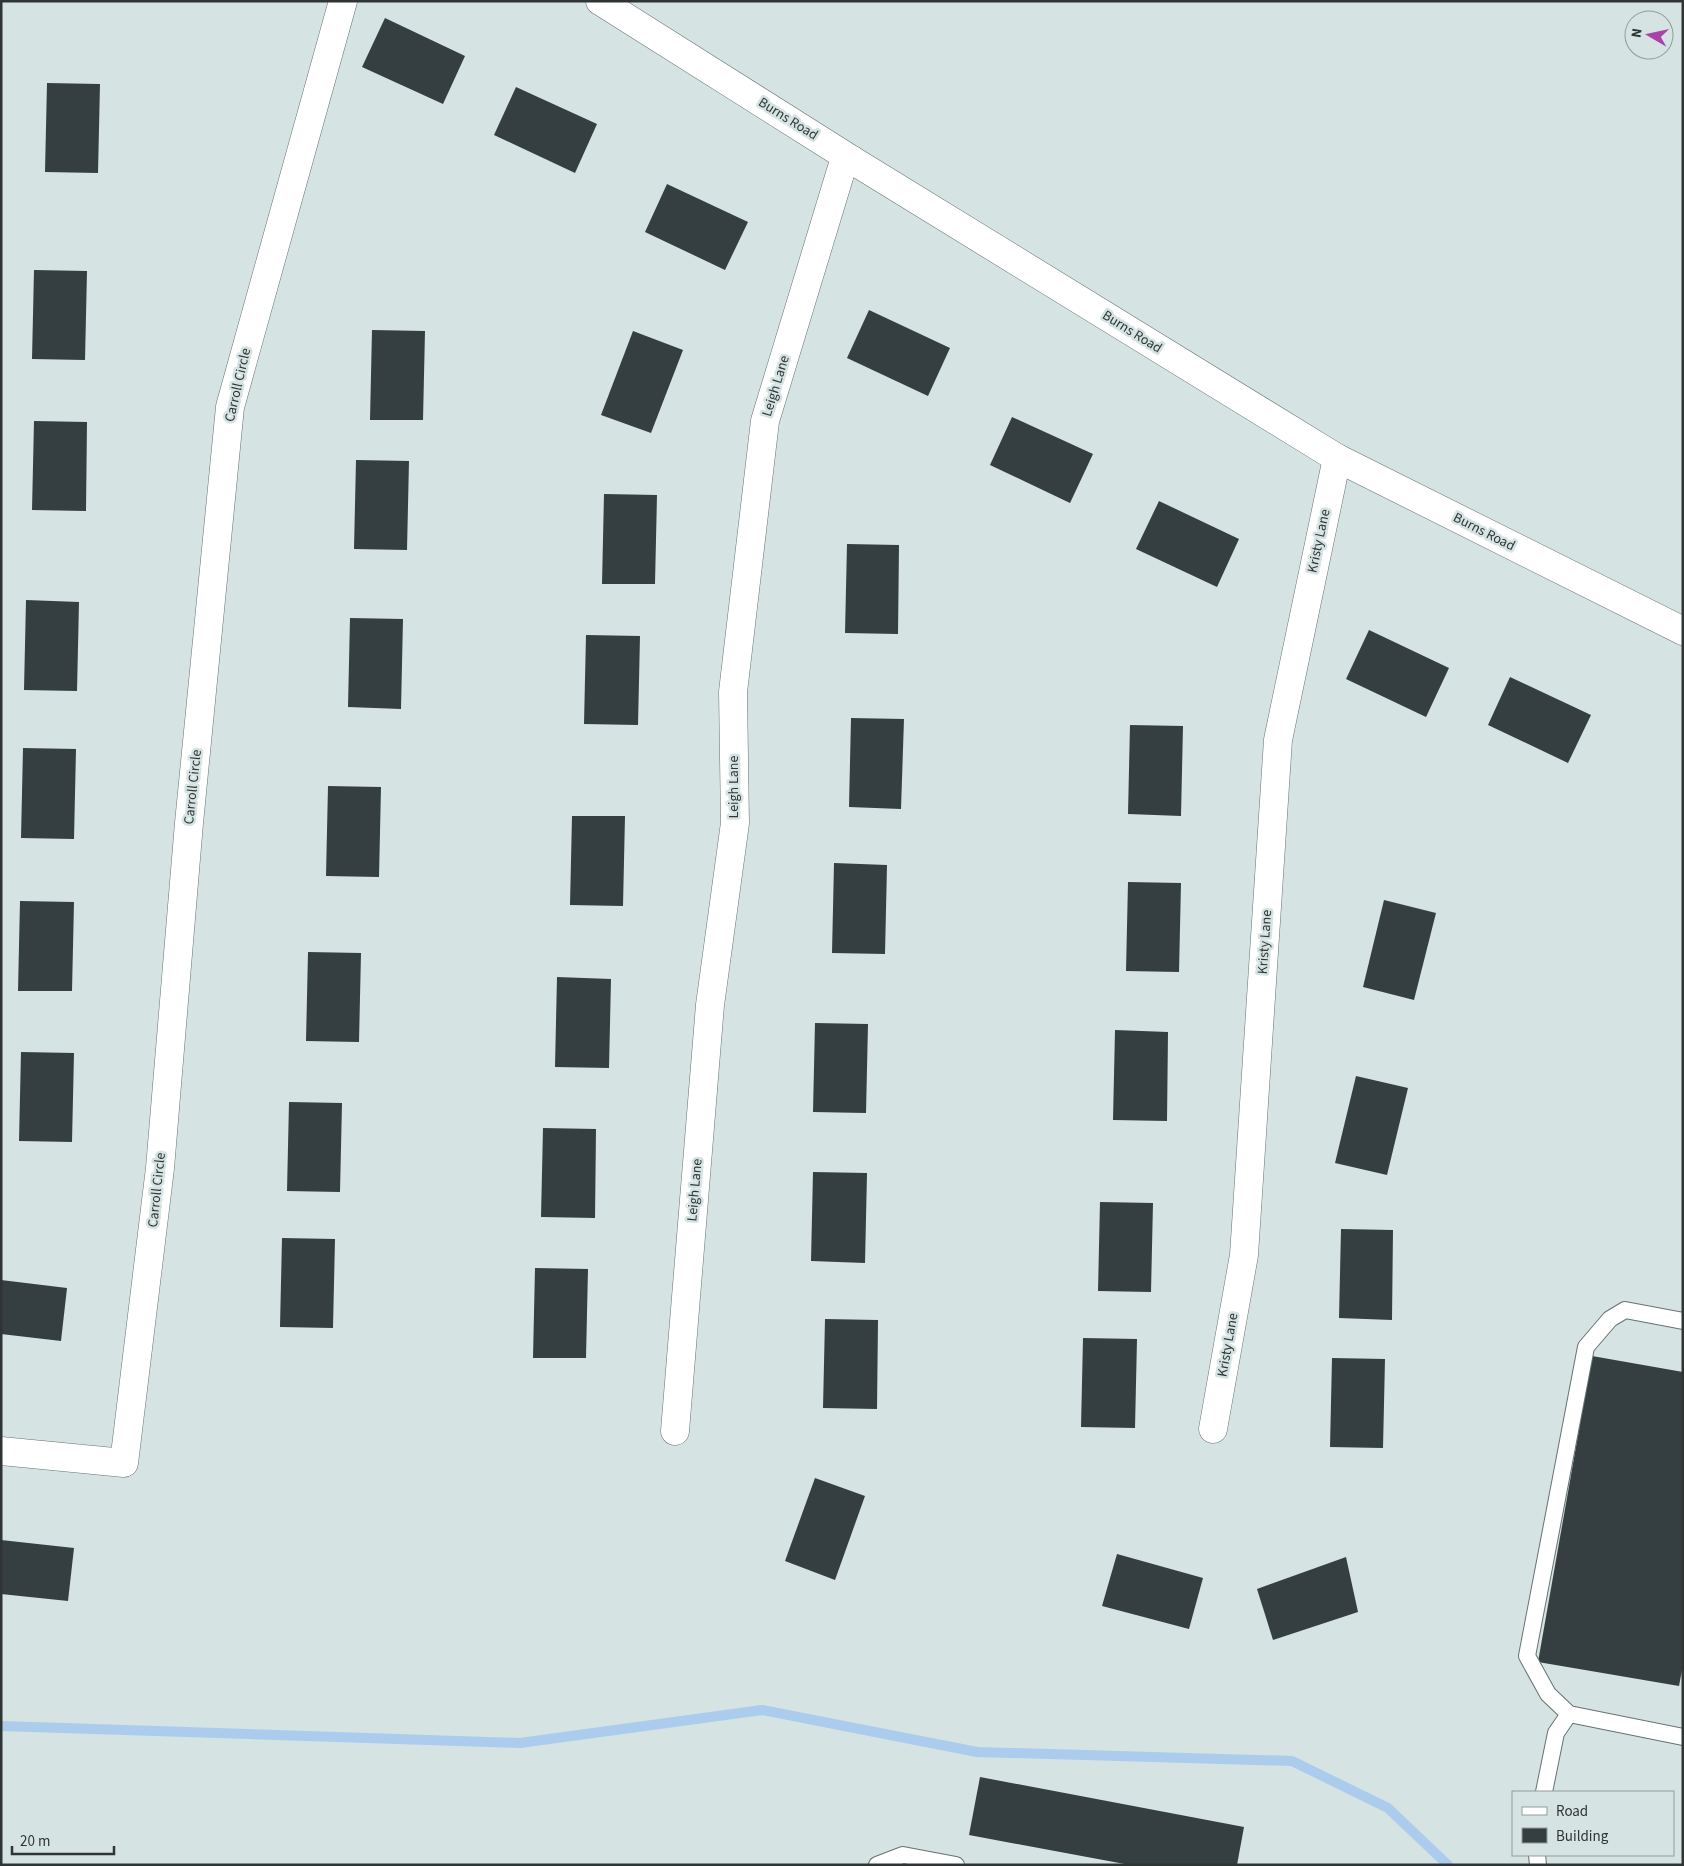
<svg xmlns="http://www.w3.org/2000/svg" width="1684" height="1866" font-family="'Source Sans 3',sans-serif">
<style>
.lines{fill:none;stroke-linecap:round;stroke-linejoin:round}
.stream{stroke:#abcced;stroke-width:10}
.building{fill:#353f42}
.service-casing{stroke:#667271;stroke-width:18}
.minor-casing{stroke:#667271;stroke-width:29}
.service{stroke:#fff;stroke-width:16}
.minor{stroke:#fff;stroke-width:28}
.labels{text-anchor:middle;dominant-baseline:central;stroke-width:5;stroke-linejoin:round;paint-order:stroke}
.street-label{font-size:14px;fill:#2f3434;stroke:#d5e3e2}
</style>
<rect width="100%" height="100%" fill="#d5e3e2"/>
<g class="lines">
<polyline class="stream" points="1,1726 520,1743 762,1710 977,1752 1292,1761 1388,1808 1448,1865"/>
</g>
<g class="building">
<polygon points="385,18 465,56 443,104 362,67"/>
<polygon points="47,83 100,84 98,173 45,172"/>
<polygon points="516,87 597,124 575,173 494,135"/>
<polygon points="667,184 748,222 725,270 645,232"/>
<polygon points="34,270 87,271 85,360 32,359"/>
<polygon points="869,310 950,348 928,396 847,358"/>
<polygon points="372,330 425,331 423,420 370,420"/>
<polygon points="633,331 683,350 651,433 601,415"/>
<polygon points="1012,417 1093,454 1070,503 990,465"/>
<polygon points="34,421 87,422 86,511 32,510"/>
<polygon points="356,460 409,461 407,550 354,549"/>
<polygon points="604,494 657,495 655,584 602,584"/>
<polygon points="1159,501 1239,539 1217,587 1136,549"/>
<polygon points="847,544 899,545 898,634 845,633"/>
<polygon points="26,600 79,602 77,691 24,690"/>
<polygon points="350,618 403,619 401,709 348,707"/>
<polygon points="1369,630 1449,668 1426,717 1346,679"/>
<polygon points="586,635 640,636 638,725 584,724"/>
<polygon points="1510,677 1591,715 1568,763 1488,725"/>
<polygon points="851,718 904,719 901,809 849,807"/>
<polygon points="1130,725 1183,726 1181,816 1128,814"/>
<polygon points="23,748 76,749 74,839 21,838"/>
<polygon points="328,786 381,787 379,877 326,876"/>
<polygon points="572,816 625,816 623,906 570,905"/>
<polygon points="834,863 887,865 885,954 832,953"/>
<polygon points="1128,882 1181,883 1179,972 1126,971"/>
<polygon points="1384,900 1436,913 1414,1000 1363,987"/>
<polygon points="20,901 74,902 72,991 18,991"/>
<polygon points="308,952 361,953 359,1042 306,1041"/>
<polygon points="557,977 611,979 609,1068 555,1067"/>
<polygon points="815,1023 868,1024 866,1113 813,1112"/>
<polygon points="1115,1030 1168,1032 1167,1121 1113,1120"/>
<polygon points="21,1052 74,1053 72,1142 19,1141"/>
<polygon points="1356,1076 1408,1088 1387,1175 1335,1163"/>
<polygon points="289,1102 342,1103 340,1192 287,1191"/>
<polygon points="543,1128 596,1129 595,1218 541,1217"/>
<polygon points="813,1172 867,1173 865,1263 811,1261"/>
<polygon points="1100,1202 1153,1203 1151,1292 1098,1291"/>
<polygon points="1341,1229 1393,1230 1392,1320 1339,1318"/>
<polygon points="282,1238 335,1239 333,1328 280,1327"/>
<polygon points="535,1268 588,1269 586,1358 533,1358"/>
<polygon points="1,1280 67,1288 61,1341 1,1334"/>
<polygon points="825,1319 878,1320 877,1409 823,1408"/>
<polygon points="1083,1338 1137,1339 1135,1428 1081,1427"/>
<polygon points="1592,1356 1683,1372 1683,1665 1679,1686 1538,1662"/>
<polygon points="1332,1358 1385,1359 1383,1448 1330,1447"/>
<polygon points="815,1478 865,1496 835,1580 785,1561"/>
<polygon points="1,1540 74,1548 68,1601 1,1594"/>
<polygon points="1117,1554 1203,1578 1189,1629 1102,1606"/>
<polygon points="1346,1557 1358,1612 1273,1640 1257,1589"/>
<polygon points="980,1777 1244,1827 1237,1865 1130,1865 969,1835"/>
</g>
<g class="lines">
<g class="service-casing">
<g id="service">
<polyline points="1683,1321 1625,1310 1610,1319 1586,1347 1527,1656 1548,1694 1569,1714 1683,1737"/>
<polyline points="1544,1792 1556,1733 1569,1714"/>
<polyline points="1537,1855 1538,1865"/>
<polyline points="877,1865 903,1855 956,1865"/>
</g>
</g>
<g class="minor-casing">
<g id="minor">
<polyline points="600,1 852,160 1337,458 1683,631"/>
<polyline points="1213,1429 1244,1255 1278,740 1337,458"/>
<polyline points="675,1431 710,1005 735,823 733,692 765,421 843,164 852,160"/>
<polyline points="1,1451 124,1463 160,1168 189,823 230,407 343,1"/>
</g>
</g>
<use href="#service" class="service"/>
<use href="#minor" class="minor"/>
</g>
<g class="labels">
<g class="street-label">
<text transform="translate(788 119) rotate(32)">Burns Road</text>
<text transform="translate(1132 332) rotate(32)">Burns Road</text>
<text transform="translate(238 385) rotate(-77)">Carroll Circle</text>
<text transform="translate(776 386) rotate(-73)">Leigh Lane</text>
<text transform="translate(1484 532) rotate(27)">Burns Road</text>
<text transform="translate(1319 541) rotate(-78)">Kristy Lane</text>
<text transform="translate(193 787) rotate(-84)">Carroll Circle</text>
<text transform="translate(734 787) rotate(-90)">Leigh Lane</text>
<text transform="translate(1265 942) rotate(-86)">Kristy Lane</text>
<text transform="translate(157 1190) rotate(-84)">Carroll Circle</text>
<text transform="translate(695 1190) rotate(-85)">Leigh Lane</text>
<text transform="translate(1228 1345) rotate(-80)">Kristy Lane</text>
</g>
</g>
<rect width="1684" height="1866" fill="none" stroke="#2f3434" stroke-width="5"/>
<rect x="1512" y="1791" width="162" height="65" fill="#d5e3e2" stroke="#939d9c"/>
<rect x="1522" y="1807" width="25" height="8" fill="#ffffff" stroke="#939d9c"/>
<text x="1556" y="1816" font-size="15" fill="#2f3434">Road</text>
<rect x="1522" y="1828" width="25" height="15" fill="#353f42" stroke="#939d9c"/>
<text x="1556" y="1841" font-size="15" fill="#2f3434">Building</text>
<g transform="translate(1649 35) rotate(279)"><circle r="24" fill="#d5e3e2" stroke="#939d9c"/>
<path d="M0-4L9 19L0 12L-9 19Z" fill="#aa43a7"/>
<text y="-8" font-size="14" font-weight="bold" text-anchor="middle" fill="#2f3434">N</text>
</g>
<path d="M12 1846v8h102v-8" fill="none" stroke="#2f3434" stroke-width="2.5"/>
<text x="20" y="1846" font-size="15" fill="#2f3434" stroke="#d5e3e2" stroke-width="4" paint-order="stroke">20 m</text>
</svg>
